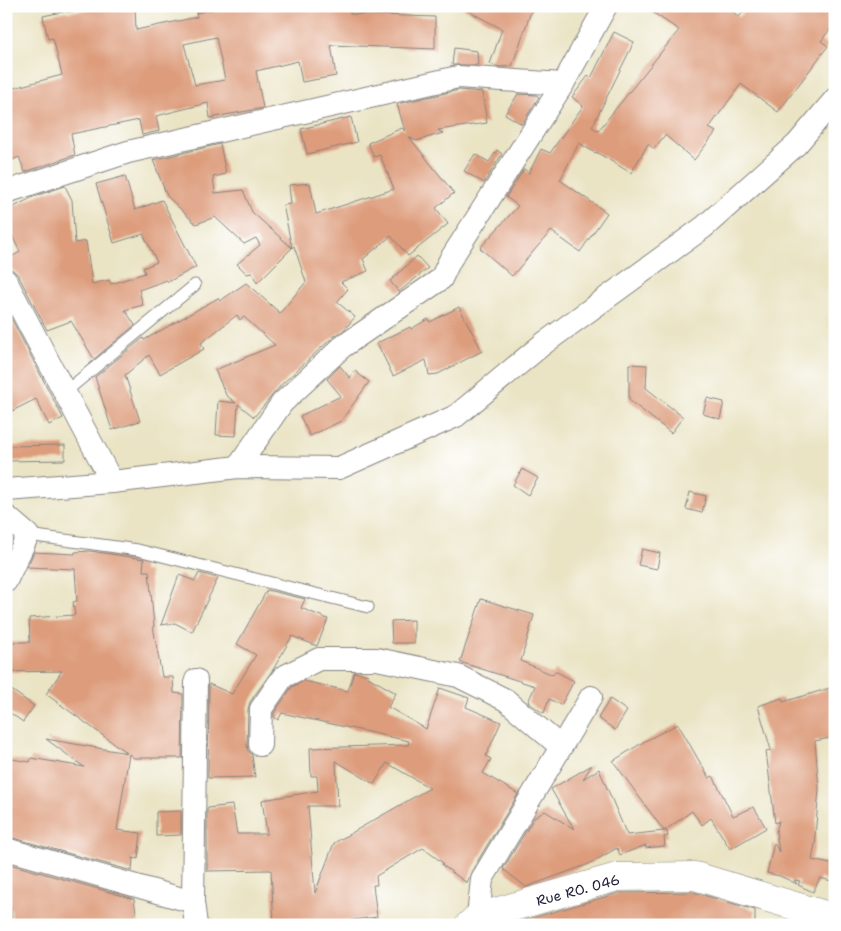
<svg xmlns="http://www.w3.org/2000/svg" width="841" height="931" font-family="'Shantell Sans',sans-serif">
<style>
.building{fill:#dd9c7b;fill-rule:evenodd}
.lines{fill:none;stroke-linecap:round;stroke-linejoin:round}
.service-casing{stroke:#868380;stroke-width:13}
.minor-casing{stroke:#868380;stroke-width:24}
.tertiary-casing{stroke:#868380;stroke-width:29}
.service{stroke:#fff;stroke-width:11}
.minor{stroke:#fff;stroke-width:22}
.tertiary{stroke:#fff;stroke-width:28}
.labels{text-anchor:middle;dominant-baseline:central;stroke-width:5;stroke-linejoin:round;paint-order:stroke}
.street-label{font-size:14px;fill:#22223b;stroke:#fff}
</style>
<rect width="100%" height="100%" fill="#fff"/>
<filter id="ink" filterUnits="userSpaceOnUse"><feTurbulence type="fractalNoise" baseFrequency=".02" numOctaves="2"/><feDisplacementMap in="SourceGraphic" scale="10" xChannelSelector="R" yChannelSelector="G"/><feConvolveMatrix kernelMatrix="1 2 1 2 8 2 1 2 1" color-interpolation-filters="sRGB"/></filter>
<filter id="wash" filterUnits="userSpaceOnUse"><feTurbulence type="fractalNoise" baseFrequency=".0096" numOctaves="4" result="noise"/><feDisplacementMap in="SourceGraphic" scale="20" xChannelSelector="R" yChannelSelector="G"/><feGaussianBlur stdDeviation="1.12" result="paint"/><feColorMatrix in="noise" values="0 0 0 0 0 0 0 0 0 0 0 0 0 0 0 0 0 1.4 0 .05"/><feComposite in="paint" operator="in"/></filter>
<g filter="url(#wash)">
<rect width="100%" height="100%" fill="#eae4c5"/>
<g id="blocks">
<g class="building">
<path d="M 96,6 L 135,6 L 136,30 L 197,17 L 196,13 L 228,6 L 350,6 L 350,14 L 435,17 L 435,49 L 331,45 L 336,76 L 302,82 L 298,61 L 256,71 L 263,108 L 210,118 L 208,103 L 156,116 L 159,131 L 142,135 L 139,120 L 71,134 L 75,155 L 25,172 L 19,157 L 6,163 L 6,90 L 62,75 L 53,38 L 48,39 L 43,16 L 67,11 L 67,12 L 96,9 ZM 216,37 L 225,80 L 195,85 L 184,44 Z"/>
<polygon points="459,6 533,6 512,66 499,67 490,64 502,29"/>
<polygon points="643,6 725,6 739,17 748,6 835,6 835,23 821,41 828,46 778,112 741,84 709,128 716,132 694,160 665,135 654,149 648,144 631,173 596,152 595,153 579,143 560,180 607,213 580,252 551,231 512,276 480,248 518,206 506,197 524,169 529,173 541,149 550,153 583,106 572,97 588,76 591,78 614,32 634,42 592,127 598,131 679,30"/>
<polygon points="454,48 477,51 478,65 452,65"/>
<polygon points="459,90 482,92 487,123 438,130 443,133 416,141 409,137 454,193 436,208 448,224 408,256 391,236 363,259 368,271 341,282 348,289 337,302 355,317 344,330 333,337 282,384 254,417 238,404 236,436 216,435 218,401 236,403 226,395 215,370 275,345 244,317 240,320 237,315 201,343 204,349 160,374 149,355 125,375 140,421 112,430 95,377 143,338 144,340 218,298 220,301 246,283 280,313 306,282 294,246 292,248 283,205 291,204 289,185 310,183 316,214 394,189 380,155 374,157 368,143 402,128 405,131 397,104"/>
<polygon points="518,94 536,95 539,97 522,124 505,114"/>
<polygon points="351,117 357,142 307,154 301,129"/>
<polygon points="220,144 226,174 213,177 215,193 243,190 252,212 292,248 257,283 252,273 247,274 237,264 260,245 256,238 244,244 215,217 196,224 167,196 153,160"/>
<polygon points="497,150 502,154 484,183 464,171 475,154 489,162"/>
<polygon points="125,176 135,210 162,200 196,267 168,282 167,280 139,290 143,305 125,310 135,325 94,359 71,321 47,330 18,275 13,270 8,268 6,260 20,252 6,223 6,211 35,196 65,186 72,200 75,243 86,241 92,284 109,280 111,284 145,273 143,268 157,262 143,234 114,243 96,184"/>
<polygon points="417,256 428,268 399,292 390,281"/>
<polygon points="459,307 482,351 438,374 429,375 426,360 393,376 377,343 410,327 411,329 428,319 430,322"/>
<polygon points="9,314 63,418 49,425 36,399 6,414 6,316"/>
<polygon points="629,364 647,365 646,388 683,417 671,433 629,400"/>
<polygon points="340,366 350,378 355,371 369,382 341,421 310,436 300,416 341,396 327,379"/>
<polygon points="707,398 724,402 720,419 703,414"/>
<polygon points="65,445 65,460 6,461 6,446"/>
<polygon points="522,469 538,478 528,495 513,485"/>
<polygon points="690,492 706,496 702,513 686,509"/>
<polygon points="642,549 660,553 657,569 638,565"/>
<polygon points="90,551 144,559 143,571 149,571 154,626 153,626 162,677 173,677 174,693 183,694 182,758 134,758 129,754 117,830 141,833 138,859 133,858 132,871 6,836 6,758 30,762 31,758 84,767 46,739 127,753 46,694 62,671 6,672 6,642 30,642 29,618 75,615 73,602 77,601 75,569 27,567 34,552 75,554 75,552"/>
<polygon points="199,573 218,578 192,632 175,623 161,625 179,575 195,581"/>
<polygon points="267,590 305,599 301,608 328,619 317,646 292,636 274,668 250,702 248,709 247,745 248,751 252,755 255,777 208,778 209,684 232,694 256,655 237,644"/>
<polygon points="481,599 534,615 521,661 553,675 555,671 574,681 561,705 549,699 544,713 540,711 528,702 535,686 460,662"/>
<polygon points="414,620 414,643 392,643 391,621"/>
<path d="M 354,672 L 369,675 L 368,677 L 396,693 L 388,707 L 426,729 L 440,688 L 469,698 L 466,707 L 501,722 L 486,756 L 491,759 L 483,773 L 518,794 L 471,872 L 467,883 L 442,865 L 443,863 L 423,848 L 376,876 L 377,885 L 373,885 L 377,917 L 344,921 L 345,925 L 274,925 L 271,870 L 207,871 L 207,810 L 208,808 L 232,805 L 237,834 L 267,834 L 262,800 L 318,791 L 317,776 L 311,776 L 310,748 L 408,745 L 409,741 L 282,713 L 278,720 L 274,717 L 274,713 L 292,687 L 304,681 L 348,691 ZM 336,761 L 374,784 L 387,763 L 430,788 L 334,843 L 315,893 L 308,806 L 338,806 Z"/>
<polygon points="6,686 34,706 23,722 6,710"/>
<polygon points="830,688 835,703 835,737 815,741 819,789 815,837 816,838 812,860 835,865 835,882 820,878 813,892 798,885 800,881 794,880 797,884 780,876 767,873 774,843 779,852 776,832 779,821 775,823 766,751 771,750 758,706 782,698 783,702"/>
<polygon points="610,699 627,711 615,730 598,718"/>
<polygon points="678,724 709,778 713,776 733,816 754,807 766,828 730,849 711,818 702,825 692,811 664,831 667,831 668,836 664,837 665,846 645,848 646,845 620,855 617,848 589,864 526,887 503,869 534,818 545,811 574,829 551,789 592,765 583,779 599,769 627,835 664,831 613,761 645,741"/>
<polygon points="181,811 181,835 156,836 156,812"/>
<polygon points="6,863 134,899 138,925 19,925 19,922 12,922 11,908 6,907"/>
<polygon points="693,892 755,910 755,925 508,925 619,893"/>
</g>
</g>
</g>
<g filter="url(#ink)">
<use href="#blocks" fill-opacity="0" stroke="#868380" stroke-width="1"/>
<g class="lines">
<g class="service-casing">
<g id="service">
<polyline points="65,392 195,285"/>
<polyline points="28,535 138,550 368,607"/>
</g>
</g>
<g class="minor-casing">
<g id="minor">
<polyline points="6,192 128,152 458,77 563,84"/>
<polyline points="6,281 112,482"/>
<polyline points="238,467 282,403 342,347 441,279 450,260 563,84 606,6"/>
<polyline points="6,490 112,482 238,467 339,468 456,416 543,344 704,227 797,144 835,99"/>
<polyline points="6,516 28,535 6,581"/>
<polyline points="260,745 261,709 283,677 319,659 377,659 458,676 506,700 561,747"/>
<polyline points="6,849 193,902"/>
<polyline points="478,917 482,879 591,697"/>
<polyline points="196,925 193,902 196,680"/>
</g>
</g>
<g class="tertiary-casing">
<polyline id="tertiary" points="469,925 478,917 617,877 695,876 835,918"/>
</g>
<use href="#service" class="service"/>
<use href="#minor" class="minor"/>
<use href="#tertiary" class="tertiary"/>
</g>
</g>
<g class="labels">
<g class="street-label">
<text transform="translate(578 890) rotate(-15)">Rue RO. 046</text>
</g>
</g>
<rect width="841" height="931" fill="none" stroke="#fff" stroke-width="25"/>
</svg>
